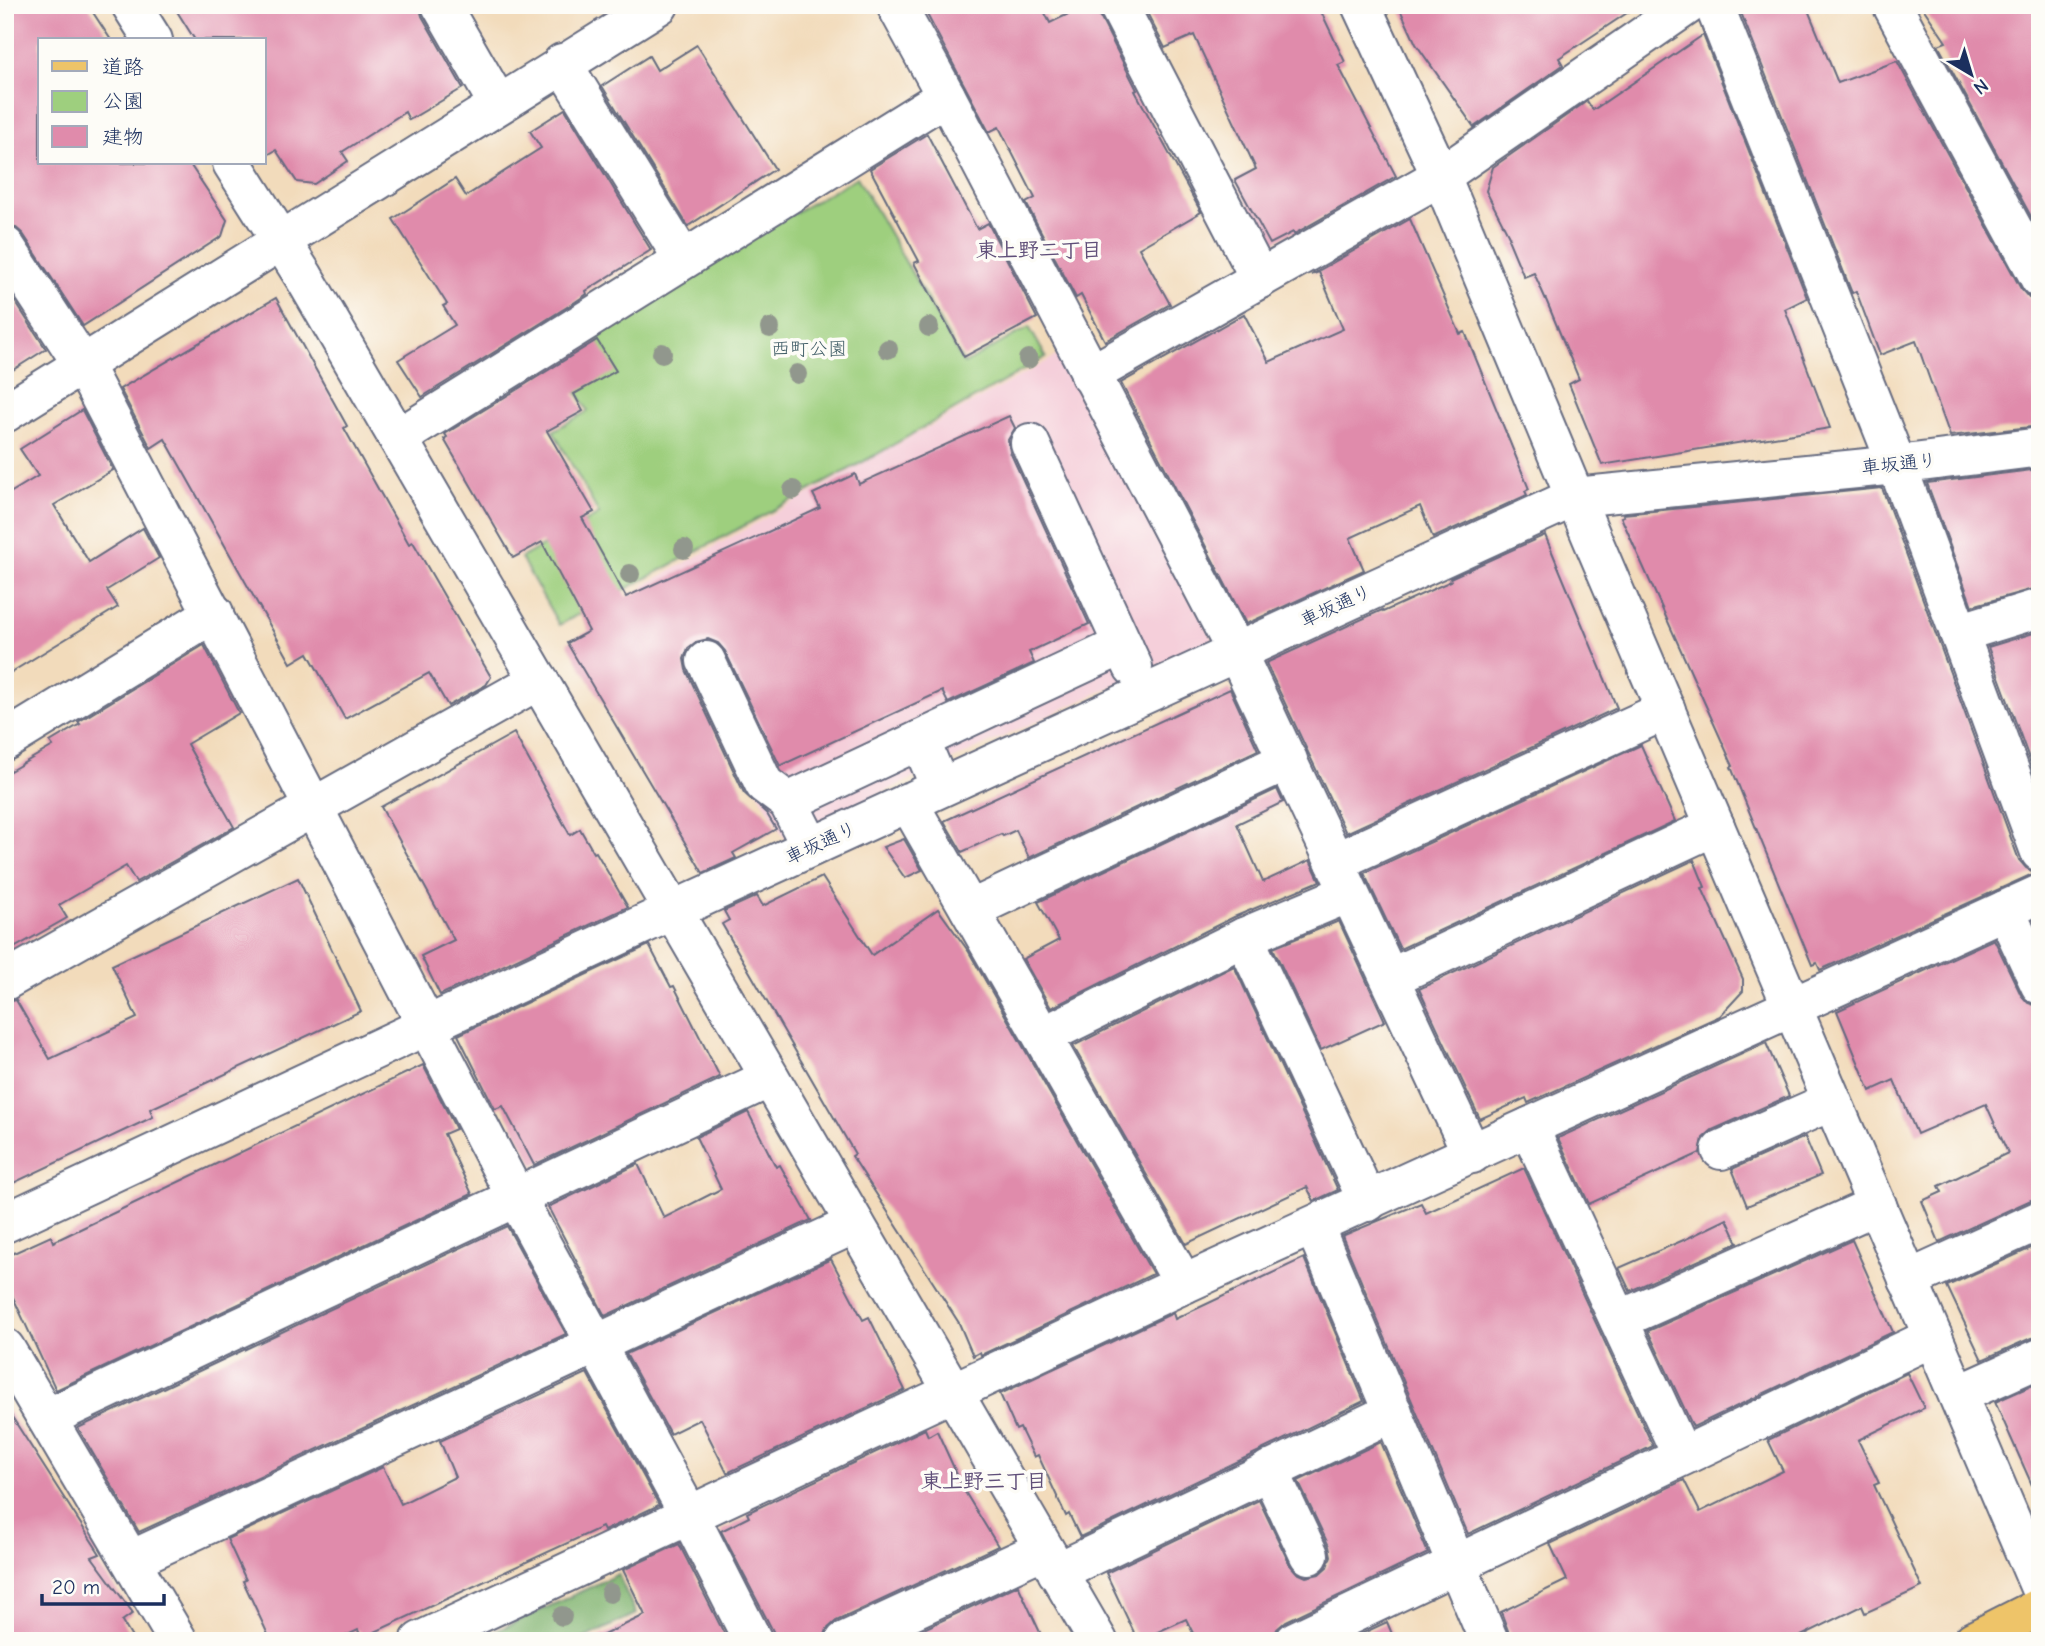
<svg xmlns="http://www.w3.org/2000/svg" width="2045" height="1646" font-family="'Comic Neue','Klee One',sans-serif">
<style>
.built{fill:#f5cfda}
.green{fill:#9ecf7e;stroke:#5c7f6e;stroke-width:2}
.forest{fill:#7eb26d;stroke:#4c7066;stroke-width:2}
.building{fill:#e08bab}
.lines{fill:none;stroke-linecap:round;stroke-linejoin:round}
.minor-casing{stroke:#666b7f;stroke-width:42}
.major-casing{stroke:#666b7f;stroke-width:42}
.minor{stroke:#fff;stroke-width:38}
.major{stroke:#eec469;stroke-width:38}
.tree{fill:#91978d}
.labels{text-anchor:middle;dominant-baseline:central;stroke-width:7;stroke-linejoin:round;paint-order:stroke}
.park-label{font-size:19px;fill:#425f68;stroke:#fdfcf7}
.street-label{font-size:19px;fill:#1b2f5e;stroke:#fdfcf7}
.neighbourhood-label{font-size:21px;font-weight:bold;fill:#604f79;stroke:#fdfcf7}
</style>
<rect width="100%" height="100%" fill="#fdfcf7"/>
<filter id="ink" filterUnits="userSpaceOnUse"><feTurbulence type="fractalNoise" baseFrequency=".0143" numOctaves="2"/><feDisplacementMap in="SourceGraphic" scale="14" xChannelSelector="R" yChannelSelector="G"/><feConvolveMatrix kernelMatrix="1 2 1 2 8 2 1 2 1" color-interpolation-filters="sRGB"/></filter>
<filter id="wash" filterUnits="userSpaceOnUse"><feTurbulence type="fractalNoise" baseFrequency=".00686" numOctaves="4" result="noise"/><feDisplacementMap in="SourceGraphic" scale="28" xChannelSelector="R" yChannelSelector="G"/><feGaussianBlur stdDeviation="1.57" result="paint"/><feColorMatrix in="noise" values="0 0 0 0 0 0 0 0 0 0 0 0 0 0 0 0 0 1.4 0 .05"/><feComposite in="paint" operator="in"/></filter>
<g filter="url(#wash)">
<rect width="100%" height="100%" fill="#f2dbbb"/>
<polygon class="built" points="1063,352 1213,640 784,838 643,586"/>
<polygon class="green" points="857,177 964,364 1029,327 1046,357 874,456 559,625 521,558 599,514 553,431 588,411 553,352"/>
<polygon class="forest" points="618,1574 636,1614 579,1641 495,1641 492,1633"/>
<g id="blocks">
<g class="building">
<polygon points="5,5 88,5 111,40 40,40 40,163 189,163 227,220 222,236 83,326 23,234 15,227 5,224"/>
<polygon points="173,5 419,5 422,16 463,88 409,120 405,112 342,152 348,161 314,184 297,182 276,150 264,157 264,40 195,40"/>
<polygon points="922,5 1041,5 1050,23 1087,5 1096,5 1099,15 1137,90 1135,91 1201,212 1139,248 1170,304 1105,341 1081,295 1076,298 1026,203 1035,198 999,127 989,132"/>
<polygon points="1143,5 1318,5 1345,62 1338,65 1396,176 1294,234 1293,232 1270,244 1235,180 1256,169 1194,35 1165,48"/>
<polygon points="1398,5 1639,5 1559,58 1563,65 1474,127 1416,44"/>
<polygon points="1747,5 1806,5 1838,83 1897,61 2021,289 2029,298 2040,301 2040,426 1950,436 1916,341 1880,355 1856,291 1852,293 1740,10"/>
<polygon points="1921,5 2040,5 2040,233 1938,45 1946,42"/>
<polygon points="1703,35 1807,298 1785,309 1830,428 1602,465 1569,384 1579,379 1547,302 1534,273 1524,277 1508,239 1510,238 1486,191 1493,167 1587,101 1593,110"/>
<polygon points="697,45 775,169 688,226 602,86 649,56 657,70"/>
<polygon points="565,109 651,250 586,291 587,294 575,302 422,397 398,360 455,325 443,306 447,304 393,219 455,179 466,196 541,148 530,131"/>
<polygon points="927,134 977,229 988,223 1037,318 964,357 914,263 919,261 870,169"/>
<polygon points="1410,219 1460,334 1465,332 1529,489 1525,491 1527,495 1433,538 1420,506 1350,538 1364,570 1246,624 1121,383 1244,314 1269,362 1343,329 1319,272 1311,275"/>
<polygon points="5,286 46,349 5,375"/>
<polygon points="276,298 347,426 344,428 409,544 413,542 491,677 486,685 448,706 429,673 345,719 308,653 291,663 165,439 151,448 120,389"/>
<polygon points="597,340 616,371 574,394 583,411 547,431 594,512 582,518 626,597 820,508 813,494 855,474 859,484 1009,416 1015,428 1008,440 1010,452 1089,624 1029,652 1034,663 948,703 942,691 780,766 725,651 718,643 708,639 696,642 688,648 684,659 686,670 744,793 767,814 776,829 733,853 736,858 703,873 567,643 589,631 542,542 513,558 444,439 447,437 445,434"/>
<polygon points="82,410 113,470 54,505 89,562 143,528 159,558 107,590 118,607 5,676 5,496 38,476 20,449"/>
<polygon points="2040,469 2040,587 1972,606 1927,483"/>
<polygon points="1882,488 2019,860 2026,868 2035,873 1820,970 1817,963 1812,965 1731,767 1733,766 1621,517 1624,516 1623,514"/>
<polygon points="1545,535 1617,708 1346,833 1266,663 1382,610 1383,612 1451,581 1450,578"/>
<polygon points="2040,631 2040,788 1988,647"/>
<polygon points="204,645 239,713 187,744 234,827 136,882 126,866 59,905 67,918 5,953 5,774 53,746 50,742 80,724 78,722"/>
<polygon points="1230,689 1258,750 1029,858 1016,830 1003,836 1001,834 962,852 944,821"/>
<polygon points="514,733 570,835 580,829 594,853 596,852 628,907 440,995 421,956 454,940 381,807"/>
<polygon points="1641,745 1675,821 1400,949 1364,873"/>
<polygon points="1277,789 1283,802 1237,824 1263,882 1310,860 1320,881 1234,917 1051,1008 1023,959 1059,940 1038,902"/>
<polygon points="904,839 922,870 905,878 883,847"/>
<polygon points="1694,860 1705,887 1702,888 1743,979 1743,991 1720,1016 1528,1103 1526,1098 1480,1119 1419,989"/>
<polygon points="822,877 872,955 938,909 969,952 1153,1274 981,1355 980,1352 973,1356 959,1323 852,1156 855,1154 722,924 729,920 724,911 757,896 763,906"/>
<polygon points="298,878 361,1011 150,1109 153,1117 5,1187 5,1003 16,1000 50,1059 137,1018 112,965"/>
<polygon points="1339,921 1385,1021 1321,1050 1273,948"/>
<polygon points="1994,939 2021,995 2028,1003 2040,1007 2040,1199 2031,1200 1939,1242 1922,1201 1942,1192 1939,1186 2008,1153 1986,1104 1917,1134 1894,1080 1870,1091 1837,1011"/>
<polygon points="649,945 671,987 674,986 720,1077 534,1165 503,1106 495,1109 458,1035"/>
<polygon points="1234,966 1338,1190 1314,1201 1307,1187 1186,1244 1073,1046"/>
<polygon points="1766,1043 1789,1096 1712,1130 1703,1138 1700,1153 1589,1204 1558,1138"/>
<polygon points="423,1065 456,1129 444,1134 472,1194 56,1390 5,1280 5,1257 51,1236 53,1242"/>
<polygon points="748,1112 776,1167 780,1165 811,1220 605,1316 548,1207 638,1164 664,1218 721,1189 696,1137"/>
<polygon points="1805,1137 1821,1175 1747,1206 1732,1169"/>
<polygon points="1524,1168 1653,1446 1468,1534 1342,1236 1421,1203 1426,1213"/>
<polygon points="1727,1219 1738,1243 1630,1291 1619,1268 1686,1239"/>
<polygon points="507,1226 566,1334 139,1532 78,1428"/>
<polygon points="1852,1240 1893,1332 1693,1427 1648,1331"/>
<polygon points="2040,1244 2040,1337 2031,1338 1982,1360 1947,1286"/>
<polygon points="1304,1258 1364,1401 1080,1537 1069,1514 1066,1516 1038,1455 1034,1457 1020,1428 1016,1430 1000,1394 1173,1313 1175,1319"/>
<polygon points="831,1259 863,1320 869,1317 905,1390 727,1473 700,1419 670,1434 626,1354"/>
<polygon points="587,1373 659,1505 604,1531 602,1527 362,1638 358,1630 335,1641 271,1641 243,1581 246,1580 227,1539 383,1467 401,1504 455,1477 440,1441"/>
<polygon points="1907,1373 1924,1408 1858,1440 1879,1483 1874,1485 1922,1587 1865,1613 1862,1606 1791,1641 1512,1641 1501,1612 1567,1580 1550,1544 1684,1480 1700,1512 1783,1471 1768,1440"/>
<polygon points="2040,1382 2040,1503 1995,1402"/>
<polygon points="5,1406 100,1554 92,1557 133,1613 122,1621 134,1641 5,1641"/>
<polygon points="925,1429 928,1436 937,1431 965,1492 998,1546 836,1621 827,1629 823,1641 775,1641 773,1631 721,1531 749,1517 747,1513"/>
<polygon points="1381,1442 1428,1553 1286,1621 1277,1629 1273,1641 1197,1641 1186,1619 1138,1641 1106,1573 1259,1500 1290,1565 1297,1573 1306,1577 1319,1574 1327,1567 1331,1556 1329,1546 1298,1481"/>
<polygon points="679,1544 728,1641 591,1641 645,1615 623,1570"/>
<polygon points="1018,1585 1044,1641 898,1641"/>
<polygon points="1387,1622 1395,1641 1346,1641"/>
</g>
</g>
</g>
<g filter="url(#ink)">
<use href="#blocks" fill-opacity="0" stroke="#666b7f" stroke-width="2"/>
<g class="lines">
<g class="minor-casing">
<g id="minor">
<polyline points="131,5 153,40"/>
<polyline points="441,5 498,104"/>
<polyline points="896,5 946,96 1236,651 1472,1154"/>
<polyline points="1118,5 1260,279"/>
<polyline points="1361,5 1441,176 1592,538 2040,1588"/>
<polyline points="1714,5 1897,465 2040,852"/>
<polyline points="1892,5 2040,279"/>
<polyline points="562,63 683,259"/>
<polyline points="232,163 304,277 1098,1641"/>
<polyline points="5,246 83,365 516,1197 689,1515 753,1641"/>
<polyline points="1090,375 1441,176 1688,5"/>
<polyline points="5,413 659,5"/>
<polyline points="398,438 946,96"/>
<polyline points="1030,443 1133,667"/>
<polyline points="1959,633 2040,608"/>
<polyline points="706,661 764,784 788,802 811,847"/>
<polyline points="5,741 214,613"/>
<polyline points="940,787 920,740 1123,645"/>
<polyline points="788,802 920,740"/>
<polyline points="908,802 1184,1284"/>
<polyline points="1335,862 1666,710"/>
<polyline points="970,910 1288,760"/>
<polyline points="2005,910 2040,985"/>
<polyline points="1244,937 1368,1202"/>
<polyline points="1390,978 1715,826"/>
<polyline points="5,981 539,680"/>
<polyline points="1043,1036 1244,937 1349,893"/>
<polyline points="1529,1127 1682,1456"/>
<polyline points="1721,1150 1832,1101"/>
<polyline points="5,1223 648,922 1575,497 1897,465 2040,447"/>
<polyline points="1314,1226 1489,1641"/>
<polyline points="1908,1280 2040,1220"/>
<polyline points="1619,1320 1877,1205"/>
<polyline points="5,1348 178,1641"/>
<polyline points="1958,1395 2040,1358"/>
<polyline points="47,1418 770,1078"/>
<polyline points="1269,1470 1309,1555"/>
<polyline points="131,1560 855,1224"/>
<polyline points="1057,1572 1393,1412"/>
<polyline points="420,1641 1184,1284 2040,894"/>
<polyline points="845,1641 1044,1549"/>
<polyline points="1295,1641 1933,1337"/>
</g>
</g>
<g class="major-casing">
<polyline id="major" points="1973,1641 2040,1607"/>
</g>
<use href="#minor" class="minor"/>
<use href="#major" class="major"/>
</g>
<g class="tree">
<circle cx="929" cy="327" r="10"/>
<circle cx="770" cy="328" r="10"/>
<circle cx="888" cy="349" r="10"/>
<circle cx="662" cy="353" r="10"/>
<circle cx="1028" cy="359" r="10"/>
<circle cx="797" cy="374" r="10"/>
<circle cx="793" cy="490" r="10"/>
<circle cx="684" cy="549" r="10"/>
<circle cx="630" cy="574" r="10"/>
<circle cx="610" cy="1593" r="10"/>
<circle cx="562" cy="1616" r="10"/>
</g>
</g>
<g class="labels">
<g class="park-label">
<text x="809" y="349">西町公園</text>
</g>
<g class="street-label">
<text transform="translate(1899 464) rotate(-6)">車坂通り</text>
<text transform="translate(1336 606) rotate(-25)">車坂通り</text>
<text transform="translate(821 843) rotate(-25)">車坂通り</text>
</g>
<g class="neighbourhood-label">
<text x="1039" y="250">東上野二丁目</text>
<text x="984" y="1481">東上野三丁目</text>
</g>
</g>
<rect width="2045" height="1646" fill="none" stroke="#fdfcf7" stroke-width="28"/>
<rect x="38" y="38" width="228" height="126" fill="#fdfcf7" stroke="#a3aaba" stroke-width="2"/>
<rect x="52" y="61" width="35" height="10" fill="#eec469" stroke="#a3aaba" stroke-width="2"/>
<text x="102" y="74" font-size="21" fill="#1b2f5e">道路</text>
<rect x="52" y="91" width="35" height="21" fill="#9ecf7e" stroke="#a3aaba" stroke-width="2"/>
<text x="102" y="108" font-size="21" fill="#1b2f5e">公園</text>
<rect x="52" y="126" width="35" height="21" fill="#e08bab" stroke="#a3aaba" stroke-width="2"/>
<text x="102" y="144" font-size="21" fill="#1b2f5e">建物</text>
<g transform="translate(1971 74) rotate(142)" stroke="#fdfcf7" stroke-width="5" paint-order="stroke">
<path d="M0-5L12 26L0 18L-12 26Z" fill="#1b2f5e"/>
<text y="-10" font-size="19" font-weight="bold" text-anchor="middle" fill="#1b2f5e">N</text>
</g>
<path d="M42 1594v10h122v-10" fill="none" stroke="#1b2f5e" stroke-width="3.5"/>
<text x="52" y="1594" font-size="21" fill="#1b2f5e" stroke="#fdfcf7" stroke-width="5" paint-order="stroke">20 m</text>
</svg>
